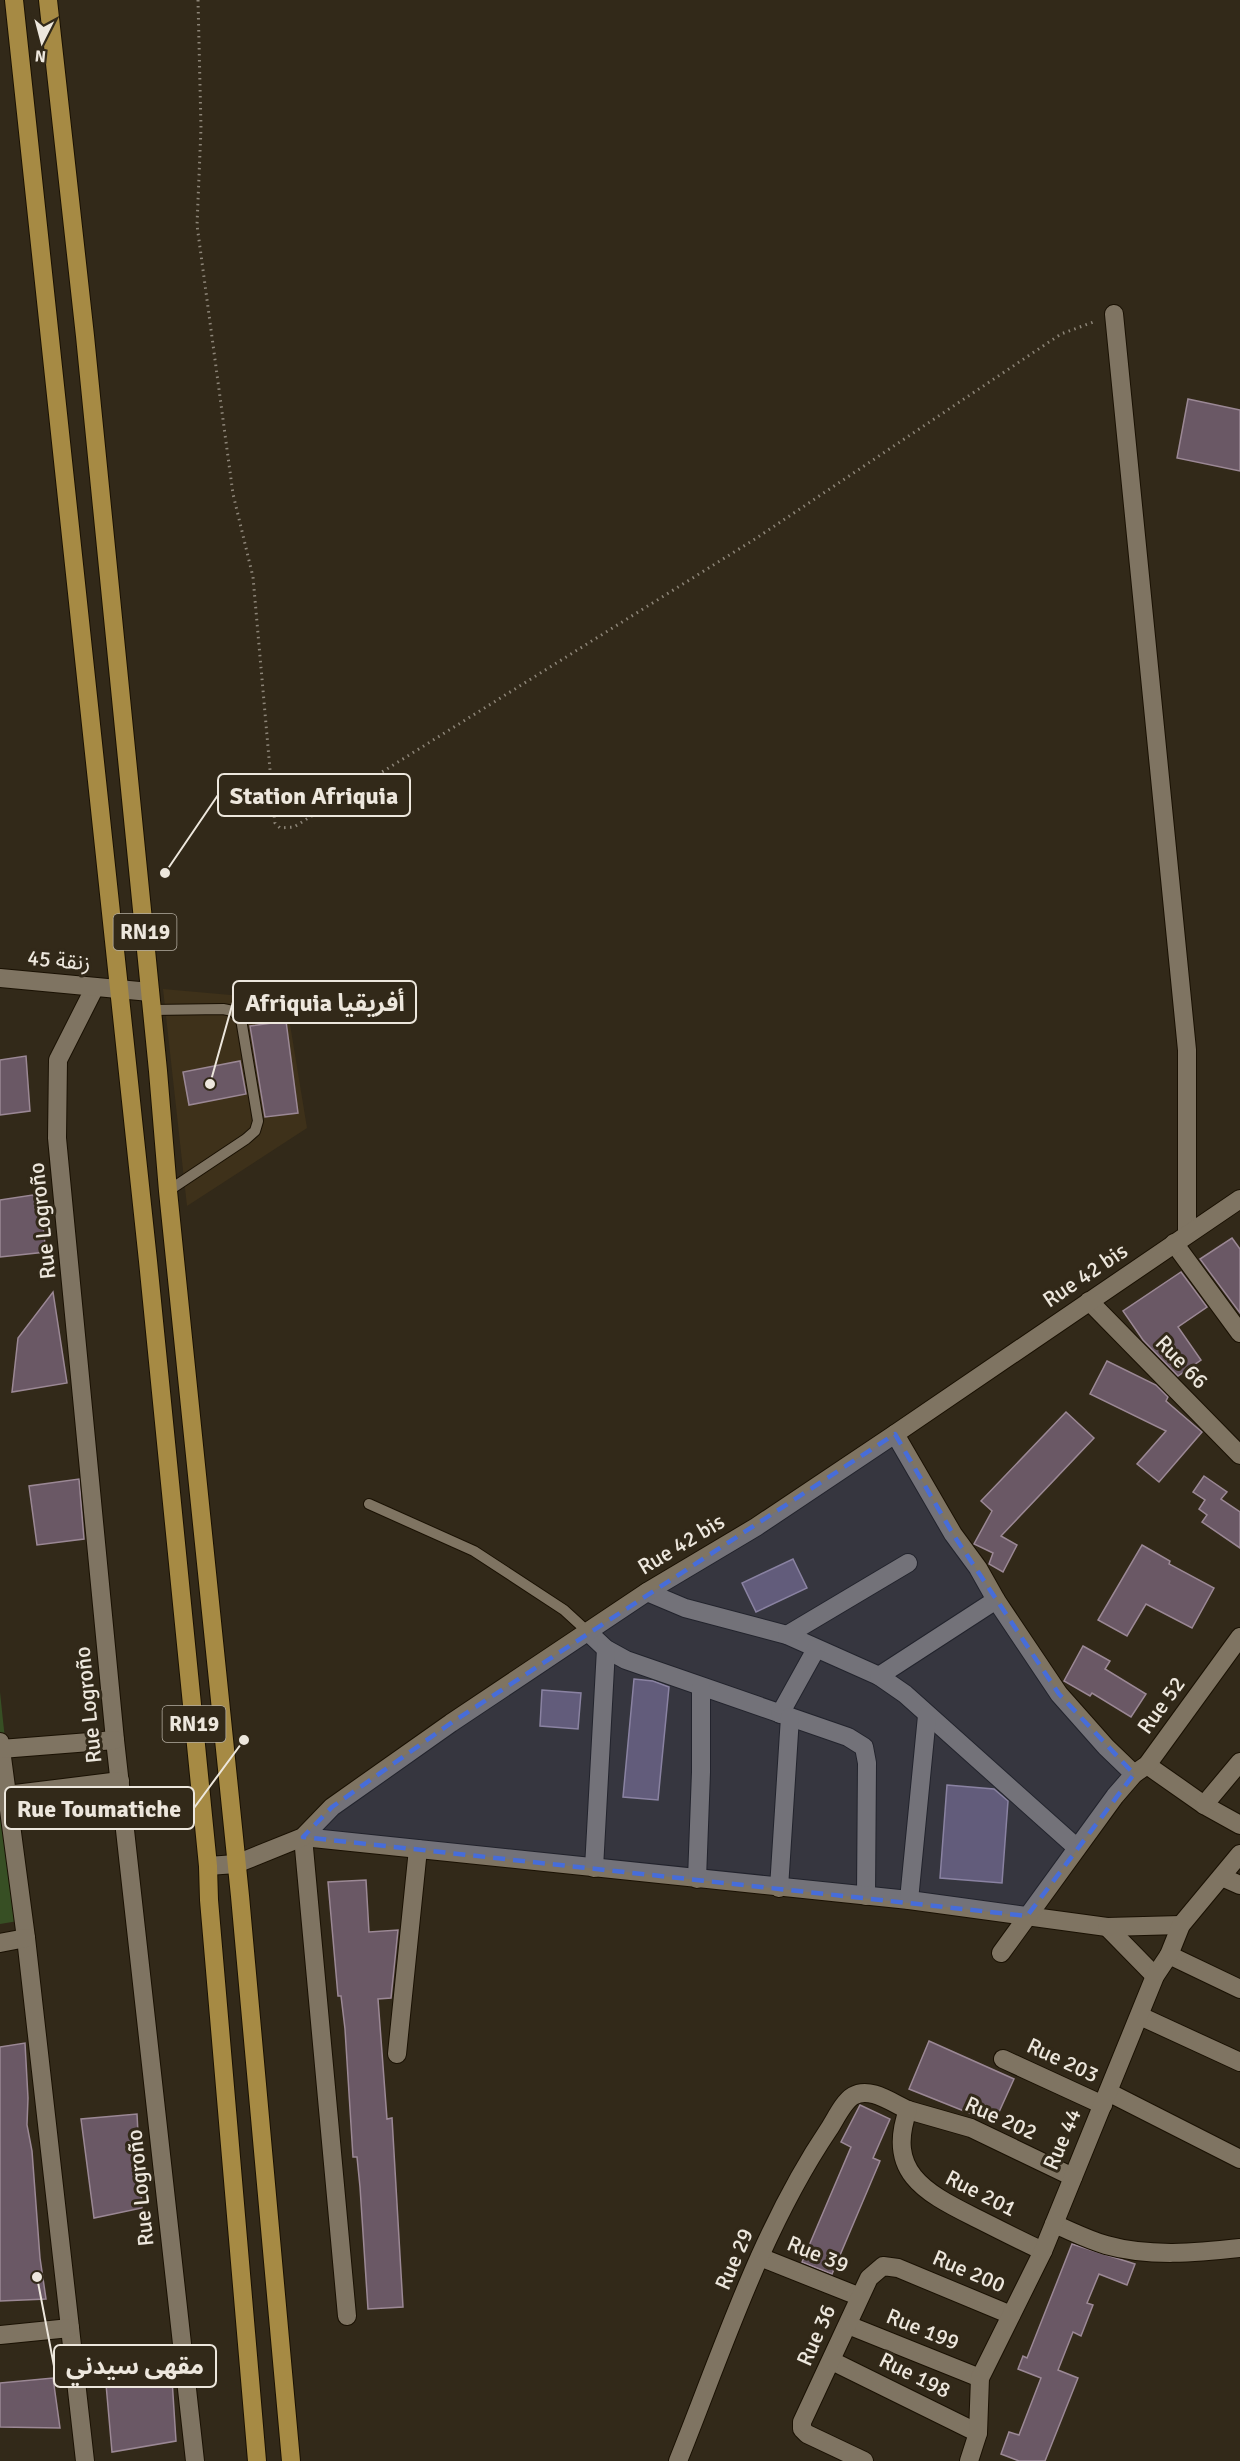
<svg xmlns="http://www.w3.org/2000/svg" width="1240" height="2461" font-family="Signika,'Noto Sans Arabic',sans-serif">
<style>
.built{fill:#3e311a}
.green{fill:#374f24}
.building{fill:#6a5865;stroke:#9b8895;stroke-width:1.5}
.lines{fill:none;stroke-linecap:round;stroke-linejoin:round}
.lane-casing{stroke:#1a1103;stroke-width:12}
.street-casing{stroke:#1a1103;stroke-width:20}
.secondary-casing{stroke:#1a1103;stroke-width:20}
.primary-casing{stroke:#1a1103;stroke-width:20}
.path{stroke:#8d8578;stroke-width:3;stroke-dasharray:1.5 4.5;stroke-linecap:butt}
.lane{stroke:#7f7462;stroke-width:10}
.street{stroke:#7f7462;stroke-width:18}
.secondary{stroke:#7f7462;stroke-width:18}
.primary{stroke:#a68a44;stroke-width:18}
.marked{fill:#476dd9;fill-opacity:0.2;stroke:#476dd9;stroke-width:4.5;stroke-dasharray:12 8;stroke-linejoin:round}
.labels{text-anchor:middle;dominant-baseline:central;stroke-width:6;stroke-linejoin:round;paint-order:stroke}
.shield{fill:#322919;stroke:#b5aea2;stroke-width:1.5}
.shield-label{font-size:21px;font-weight:bold;fill:#ede7dd}
.street-label{font-size:22px;fill:#ede7dd;stroke:#322919}
.leader{fill:none;stroke:#ede7dd;stroke-width:2}
.callout-dot{fill:#ede7dd;stroke:#322919;stroke-width:2}
.callout{fill:#322919;stroke:#ede7dd;stroke-width:2}
.callout-label{font-size:24px;text-anchor:middle;font-weight:bold;fill:#ede7dd}
</style>
<rect width="100%" height="100%" fill="#322919"/>
<polygon class="built" points="163,989 286,1000 307,1128 187,1206"/>
<polygon class="green" points="0,1692 24,1920 0,1924"/>
<g class="building">
<polygon points="1188,399 1240,410 1240,471 1177,458"/>
<polygon points="286,1021 298,1113 265,1117 250,1026"/>
<polygon points="26,1056 30,1111 0,1115 0,1060"/>
<polygon points="240,1061 246,1094 189,1105 183,1072"/>
<polygon points="39,1194 46,1252 0,1257 0,1200"/>
<polygon points="1232,1238 1240,1249 1240,1313 1200,1259"/>
<polygon points="1181,1272 1207,1307 1178,1327 1201,1360 1178,1376 1143,1340 1123,1311"/>
<polygon points="53,1292 67,1383 12,1392 18,1338"/>
<polygon points="1107,1361 1156,1385 1168,1397 1166,1401 1202,1432 1159,1482 1137,1464 1166,1431 1090,1394"/>
<polygon points="1066,1412 1094,1438 1001,1536 1017,1545 1003,1572 989,1564 993,1553 974,1544 992,1511 981,1501"/>
<polygon points="1204,1476 1227,1492 1221,1499 1240,1512 1240,1548 1202,1522 1207,1515 1199,1509 1205,1500 1193,1492"/>
<polygon points="79,1479 84,1539 37,1545 29,1486"/>
<polygon points="1142,1545 1170,1561 1169,1564 1214,1588 1192,1628 1146,1604 1127,1636 1098,1620"/>
<polygon points="793,1559 807,1588 756,1612 742,1583"/>
<polygon points="1083,1646 1110,1661 1105,1669 1146,1694 1131,1717 1092,1693 1090,1696 1064,1681"/>
<polygon points="634,1679 653,1681 669,1687 658,1800 623,1797"/>
<polygon points="542,1690 581,1693 578,1729 540,1726"/>
<polygon points="947,1785 994,1789 1008,1801 1002,1883 940,1878"/>
<polygon points="366,1880 369,1932 398,1930 391,1998 378,1999 387,2119 392,2118 403,2307 368,2309 360,2187 357,2157 353,2157 345,2029 341,1996 338,1996 328,1882"/>
<polygon points="929,2041 1014,2079 994,2123 909,2089"/>
<polygon points="25,2043 28,2098 27,2125 32,2151 40,2258 46,2299 0,2301 0,2047"/>
<polygon points="860,2105 890,2119 873,2158 880,2161 832,2274 802,2262 851,2147 841,2142"/>
<polygon points="137,2114 142,2208 94,2218 81,2119"/>
<polygon points="1072,2244 1135,2264 1127,2285 1099,2274 1087,2303 1093,2305 1081,2336 1073,2332 1058,2370 1078,2378 1045,2461 1019,2461 1001,2454 1009,2432 1019,2435 1041,2378 1018,2369 1023,2356 1027,2358"/>
<polygon points="53,2378 60,2428 0,2427 0,2383"/>
<polygon points="172,2379 176,2441 112,2452 106,2384"/>
</g>
<g class="lines">
<g class="lane-casing">
<g id="lane">
<polyline points="152,1010 223,1009 233,1011 241,1019 258,1121 255,1131 246,1139 168,1191"/>
<polyline points="369,1504 474,1551 564,1610 588,1632"/>
</g>
</g>
<g class="street-casing">
<g id="street">
<polyline points="1114,314 1187,1050 1187,1234"/>
<polyline points="95,987 58,1060 57,1138 115,1740 195,2461"/>
<polyline points="1174,1243 1240,1333"/>
<polyline points="1089,1301 1240,1455"/>
<polyline points="895,1434 953,1534 978,1568 996,1600 1059,1694 1106,1747 1134,1774"/>
<polyline points="647,1592 685,1608 787,1635 879,1676 905,1694 1076,1847"/>
<polyline points="588,1632 606,1649 626,1660 848,1737 864,1747 867,1763 866,1896"/>
<polyline points="787,1635 908,1563"/>
<polyline points="879,1676 996,1600"/>
<polyline points="780,1714 816,1649"/>
<polyline points="0,1742 26,1938 85,2461"/>
<polyline points="1,1749 115,1740"/>
<polyline points="1147,1765 1204,1805 1240,1825"/>
<polyline points="7,1795 120,1781"/>
<polyline points="1204,1805 1240,1762"/>
<polyline points="303,1837 909,1900 1107,1927 1181,1925"/>
<polyline points="303,1837 347,2316"/>
<polyline points="208,1866 236,1864 303,1837 332,1807 451,1723 647,1592 756,1527 895,1434 1240,1199"/>
<polyline points="594,1868 606,1649"/>
<polyline points="1222,1877 1240,1885"/>
<polyline points="697,1879 701,1772 701,1687"/>
<polyline points="779,1888 790,1717"/>
<polyline points="909,1900 927,1716"/>
<polyline points="1107,1927 1155,1976"/>
<polyline points="0,1943 26,1938"/>
<polyline points="1001,1953 1115,1796 1134,1774 1147,1765 1240,1637"/>
<polyline points="1169,1955 1240,1989"/>
<polyline points="1140,2016 1240,2062"/>
<polyline points="397,2054 418,1849"/>
<polyline points="1003,2059 1103,2105"/>
<polyline points="1108,2092 1240,2159"/>
<polyline points="908,2110 971,2128 1073,2177"/>
<path d="M 1054,2224 C 1071,2231 1088,2240 1106,2245 C 1148,2257 1197,2253 1240,2248"/>
<polyline points="760,2257 858,2296"/>
<polyline points="848,2325 980,2378"/>
<polyline points="0,2335 70,2328"/>
<polyline points="832,2361 978,2433"/>
<path d="M 678,2461 C 723,2349 761,2230 829,2129 C 835,2120 843,2102 853,2096 C 870,2086 892,2103 908,2110 C 886,2171 924,2192 972,2216 C 996,2228 1019,2240 1043,2251"/>
<polyline points="864,2461 807,2434 802,2429 802,2422 869,2278 883,2266 898,2268 1011,2315"/>
<polyline points="969,2461 978,2433 980,2378 1043,2251 1155,1976 1169,1955 1181,1925 1240,1854"/>
</g>
</g>
<g class="secondary-casing">
<polyline id="secondary" points="0,978 150,992"/>
</g>
<g class="primary-casing">
<g id="primary">
<polyline points="14,0 148,1261 208,1866 209,1900 257,2461"/>
<polyline points="48,0 85,336 158,1071 168,1191 240,1896 291,2461"/>
</g>
</g>
<polyline class="path" points="198,0 201,128 197,225 233,494 253,577 274,815 275,823 280,828 294,827 755,539 1061,334 1096,321"/>
<use href="#lane" class="lane"/>
<use href="#street" class="street"/>
<use href="#secondary" class="secondary"/>
<use href="#primary" class="primary"/>
</g>
<path class="marked" d="M 895,1434 L 953,1534 L 1059,1694 L 1134,1774 L 1027,1916 L 303,1837 L 332,1807 L 451,1723 Z"/>
<g class="labels">
<g class="shield">
<rect x="113.5" y="914" width="63" height="36" rx="4.5"/>
<rect x="162.5" y="1706" width="63" height="36" rx="4.5"/>
</g>
<g class="shield-label">
<text x="145" y="932">RN19</text>
<text x="194" y="1724">RN19</text>
</g>
<g class="street-label">
<text transform="translate(59 960) rotate(5)">زنقة 45</text>
<text transform="translate(42 1221) rotate(-96)">Rue Logroño</text>
<text transform="translate(1085 1275) rotate(-34)">Rue 42 bis</text>
<text transform="translate(1182 1362) rotate(46)">Rue 66</text>
<text transform="translate(681 1544) rotate(-31)">Rue 42 bis</text>
<text transform="translate(88 1705) rotate(-96)">Rue Logroño</text>
<text transform="translate(1161 1705) rotate(-54)">Rue 52</text>
<text transform="translate(1063 2060) rotate(25)">Rue 203</text>
<text transform="translate(1001 2118) rotate(24)">Rue 202</text>
<text transform="translate(1062 2139) rotate(-67)">Rue 44</text>
<text transform="translate(140 2188) rotate(-96)">Rue Logroño</text>
<text transform="translate(981 2193) rotate(27)">Rue 201</text>
<text transform="translate(818 2254) rotate(22)">Rue 39</text>
<text transform="translate(734 2259) rotate(-67)">Rue 29</text>
<text transform="translate(969 2271) rotate(23)">Rue 200</text>
<text transform="translate(923 2329) rotate(22)">Rue 199</text>
<text transform="translate(816 2335) rotate(-66)">Rue 36</text>
<text transform="translate(915 2375) rotate(26)">Rue 198</text>
</g>
</g>
<path class="leader" d="M165 873L218 795M210 1084L233 1002M244 1740L194 1808M37 2277L54 2366"/>
<g class="callout-dot">
<circle cx="165" cy="873" r="6"/>
<circle cx="210" cy="1084" r="6"/>
<circle cx="244" cy="1740" r="6"/>
<circle cx="37" cy="2277" r="6"/>
</g>
<g class="callout">
<rect x="218" y="774" width="192" height="42" rx="6"/>
<rect x="233" y="981" width="183" height="42" rx="6"/>
<rect x="5" y="1787" width="189" height="42" rx="6"/>
<rect x="54" y="2345" width="162" height="42" rx="6"/>
</g>
<g class="callout-label">
<text x="314" y="804">Station Afriquia</text>
<text x="325" y="1011">Afriquia أفريقيا</text>
<text x="99" y="1817">Rue Toumatiche</text>
<text x="135" y="2374">مقهى سيدني</text>
</g>
<g transform="translate(42 42) rotate(186)" stroke="#322919" stroke-width="4.5" paint-order="stroke">
<path d="M0-4.5L10 22L0 15L-10 22Z" fill="#ede7dd"/>
<text y="-9" font-size="16" font-weight="bold" text-anchor="middle" fill="#ede7dd">N</text>
</g>
</svg>
